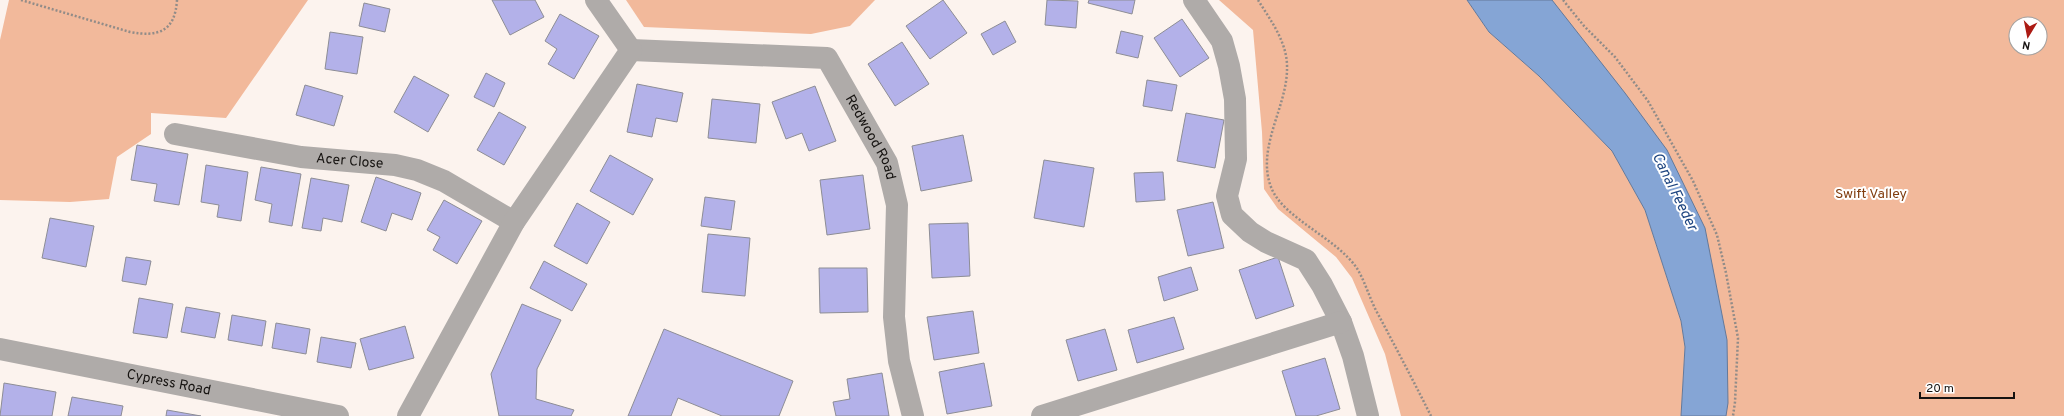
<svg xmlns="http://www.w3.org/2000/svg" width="2064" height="416" font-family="Overpass,sans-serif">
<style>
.green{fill:#f2b99b;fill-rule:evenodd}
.water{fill:#85a5d5;stroke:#64799a}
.building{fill:#b3b1e9;stroke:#8d8d95}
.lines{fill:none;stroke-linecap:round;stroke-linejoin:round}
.path{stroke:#928c88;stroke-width:2.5;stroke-dasharray:2 2;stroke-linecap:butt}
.minor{stroke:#afaba9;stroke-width:22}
.labels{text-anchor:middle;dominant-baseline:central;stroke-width:4;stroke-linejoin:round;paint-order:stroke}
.street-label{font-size:14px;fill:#161311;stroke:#fff}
.park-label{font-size:14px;fill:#813d0f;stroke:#fff}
.water-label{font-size:15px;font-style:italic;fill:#1e4580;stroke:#fff}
</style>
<rect width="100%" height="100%" fill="#fcf3ee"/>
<g class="green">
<polygon points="9,0 308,0 226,118 151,113 151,134 117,157 109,199 70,202 0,200 0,40"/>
<polygon points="626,0 875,0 850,26 811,34 644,27"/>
<polygon points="1219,0 1467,0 1489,32 1539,76 1612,151 1645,210 1681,321 1685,347 1681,416 1401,416 1385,354 1352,278 1336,257 1278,209 1264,189 1262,132 1253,30"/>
<path d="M 1511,0 L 2064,0 L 2064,416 L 1701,416 L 1679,231 ZM 2016,24 L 2040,24 L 2040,48 L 2016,48 Z"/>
</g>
<polygon class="water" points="1467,0 1552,0 1625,93 1667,150 1705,228 1727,340 1728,403 1726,416 1681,416 1685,347 1681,321 1645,210 1612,151 1539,76 1489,32"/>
<g class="building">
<polygon points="492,0 535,0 544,17 510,35"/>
<polygon points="943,0 967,33 930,59 906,26"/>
<polygon points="1047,0 1078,1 1076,28 1045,25"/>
<polygon points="1089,0 1135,0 1132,14 1088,3"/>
<polygon points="364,3 390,9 385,32 359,26"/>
<polygon points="560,14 599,36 574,79 548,64 557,49 545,41"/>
<polygon points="1182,19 1209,58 1180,77 1154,38"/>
<polygon points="1005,21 1016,42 993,55 981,34"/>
<polygon points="1121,31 1143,36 1138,58 1116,53"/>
<polygon points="330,32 363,37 357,74 325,69"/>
<polygon points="902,42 929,84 895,106 868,64"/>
<polygon points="486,73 505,83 494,107 474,97"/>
<polygon points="414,76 449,95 428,132 394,112"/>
<polygon points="1147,80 1177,85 1172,111 1143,106"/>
<polygon points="637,84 683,93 677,122 656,118 652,137 627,132"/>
<polygon points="305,85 343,96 334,126 296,115"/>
<polygon points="815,86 836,141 809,151 802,133 786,139 772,102"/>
<polygon points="712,99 760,104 756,143 708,138"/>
<polygon points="499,112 526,127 504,165 477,150"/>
<polygon points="1186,113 1224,120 1215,168 1177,161"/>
<polygon points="963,135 972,181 921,191 912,146"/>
<polygon points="137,145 188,154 179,205 154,201 157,184 131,180"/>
<polygon points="610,155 653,179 633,215 590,191"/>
<polygon points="1044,160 1094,168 1084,227 1034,218"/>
<polygon points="206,165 248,172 241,221 217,217 219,205 201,202"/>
<polygon points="261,167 301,174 292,226 269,222 272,204 255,200"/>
<polygon points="1163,172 1165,200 1136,202 1134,173"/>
<polygon points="863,175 870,229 827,235 820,180"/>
<polygon points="376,177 421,193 412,220 392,213 386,231 361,222"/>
<polygon points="311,178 349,185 342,222 323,218 321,231 302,228"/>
<polygon points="705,197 735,201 731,230 701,226"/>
<polygon points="444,200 482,221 457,264 433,250 440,237 427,230"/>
<polygon points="1213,202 1224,248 1188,256 1177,210"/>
<polygon points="577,203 610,222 587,264 554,246"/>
<polygon points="50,218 94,226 86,267 42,258"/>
<polygon points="968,223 970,276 932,278 929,224"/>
<polygon points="708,234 750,238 745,296 702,292"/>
<polygon points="126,257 151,261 146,285 122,281"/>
<polygon points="1278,257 1294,306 1256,319 1239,270"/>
<polygon points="544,261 587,284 572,311 530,288"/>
<polygon points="1191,267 1198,290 1164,301 1158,277"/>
<polygon points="819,268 867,268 868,312 820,313"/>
<polygon points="139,298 173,304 167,338 133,333"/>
<polygon points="522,304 561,320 537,369 536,399 574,410 571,416 499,416 491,374"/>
<polygon points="186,307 220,313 215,338 181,332"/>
<polygon points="973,311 979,353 934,360 927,317"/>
<polygon points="232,315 266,321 262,346 228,340"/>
<polygon points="1174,317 1184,349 1137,363 1128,330"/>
<polygon points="276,323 310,329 306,354 272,348"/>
<polygon points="405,326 414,358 369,370 360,339"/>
<polygon points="664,329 793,381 779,416 722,416 678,398 671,416 628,416"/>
<polygon points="1105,329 1117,370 1078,381 1066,340"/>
<polygon points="321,337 356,343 351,368 317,362"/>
<polygon points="1325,358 1340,409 1316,416 1296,416 1282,371"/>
<polygon points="984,363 992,406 947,414 939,372"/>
<polygon points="882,373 889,416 836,416 833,402 850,399 847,379"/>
<polygon points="4,383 56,392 52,416 0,416"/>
<polygon points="72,397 123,406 121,416 68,416"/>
<polygon points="167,410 201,416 166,416"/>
</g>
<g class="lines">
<g class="path">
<path d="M 21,0 L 130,32 C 158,37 175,32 177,0"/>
<path d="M 1258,0 C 1271,21 1288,43 1287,69 C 1287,107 1256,148 1271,187 C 1283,219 1338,238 1358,270 C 1366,284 1370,300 1378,314 C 1396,348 1414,382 1431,416"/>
<polyline points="1563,0 1584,26 1615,57 1648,101 1693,181 1717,235 1726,273 1738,338 1735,402 1733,416"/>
</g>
<g class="minor">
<polyline points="1194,0 1222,41 1229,66 1235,99 1236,159 1227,196 1232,215 1250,232 1266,242 1306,260 1322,285 1341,322 1353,356 1368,416"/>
<path id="s1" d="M 631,50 L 827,58 L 887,163 L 897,205 L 894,317 L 899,361 L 913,416"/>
<path id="s2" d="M 175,134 L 301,157 L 395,165 L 417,170 L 444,181 L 514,222"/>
<path id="s3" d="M 0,349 L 338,416"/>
<polyline points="408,416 514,222 631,50 596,0"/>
<polyline points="1042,416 1341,322"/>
</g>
</g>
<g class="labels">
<g class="street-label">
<text stroke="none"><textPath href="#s1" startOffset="287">Redwood Road</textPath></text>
<text stroke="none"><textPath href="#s2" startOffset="177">Acer Close</textPath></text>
<text stroke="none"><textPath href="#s3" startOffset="172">Cypress Road</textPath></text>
</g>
<g class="park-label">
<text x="1871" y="194">Swift Valley</text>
</g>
<g class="water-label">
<text transform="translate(1674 192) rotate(64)">Canal Feeder</text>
</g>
</g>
<g transform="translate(2028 36) rotate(190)"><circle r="19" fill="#ffffff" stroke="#a2a1a0"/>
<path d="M0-3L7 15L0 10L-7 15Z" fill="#ac1b14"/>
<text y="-6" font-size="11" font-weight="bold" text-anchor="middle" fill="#161311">N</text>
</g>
<path d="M1920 392v6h94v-6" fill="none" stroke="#161311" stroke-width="2"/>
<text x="1926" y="392" font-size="12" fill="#161311" stroke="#ffffff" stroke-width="3" paint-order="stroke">20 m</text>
</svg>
